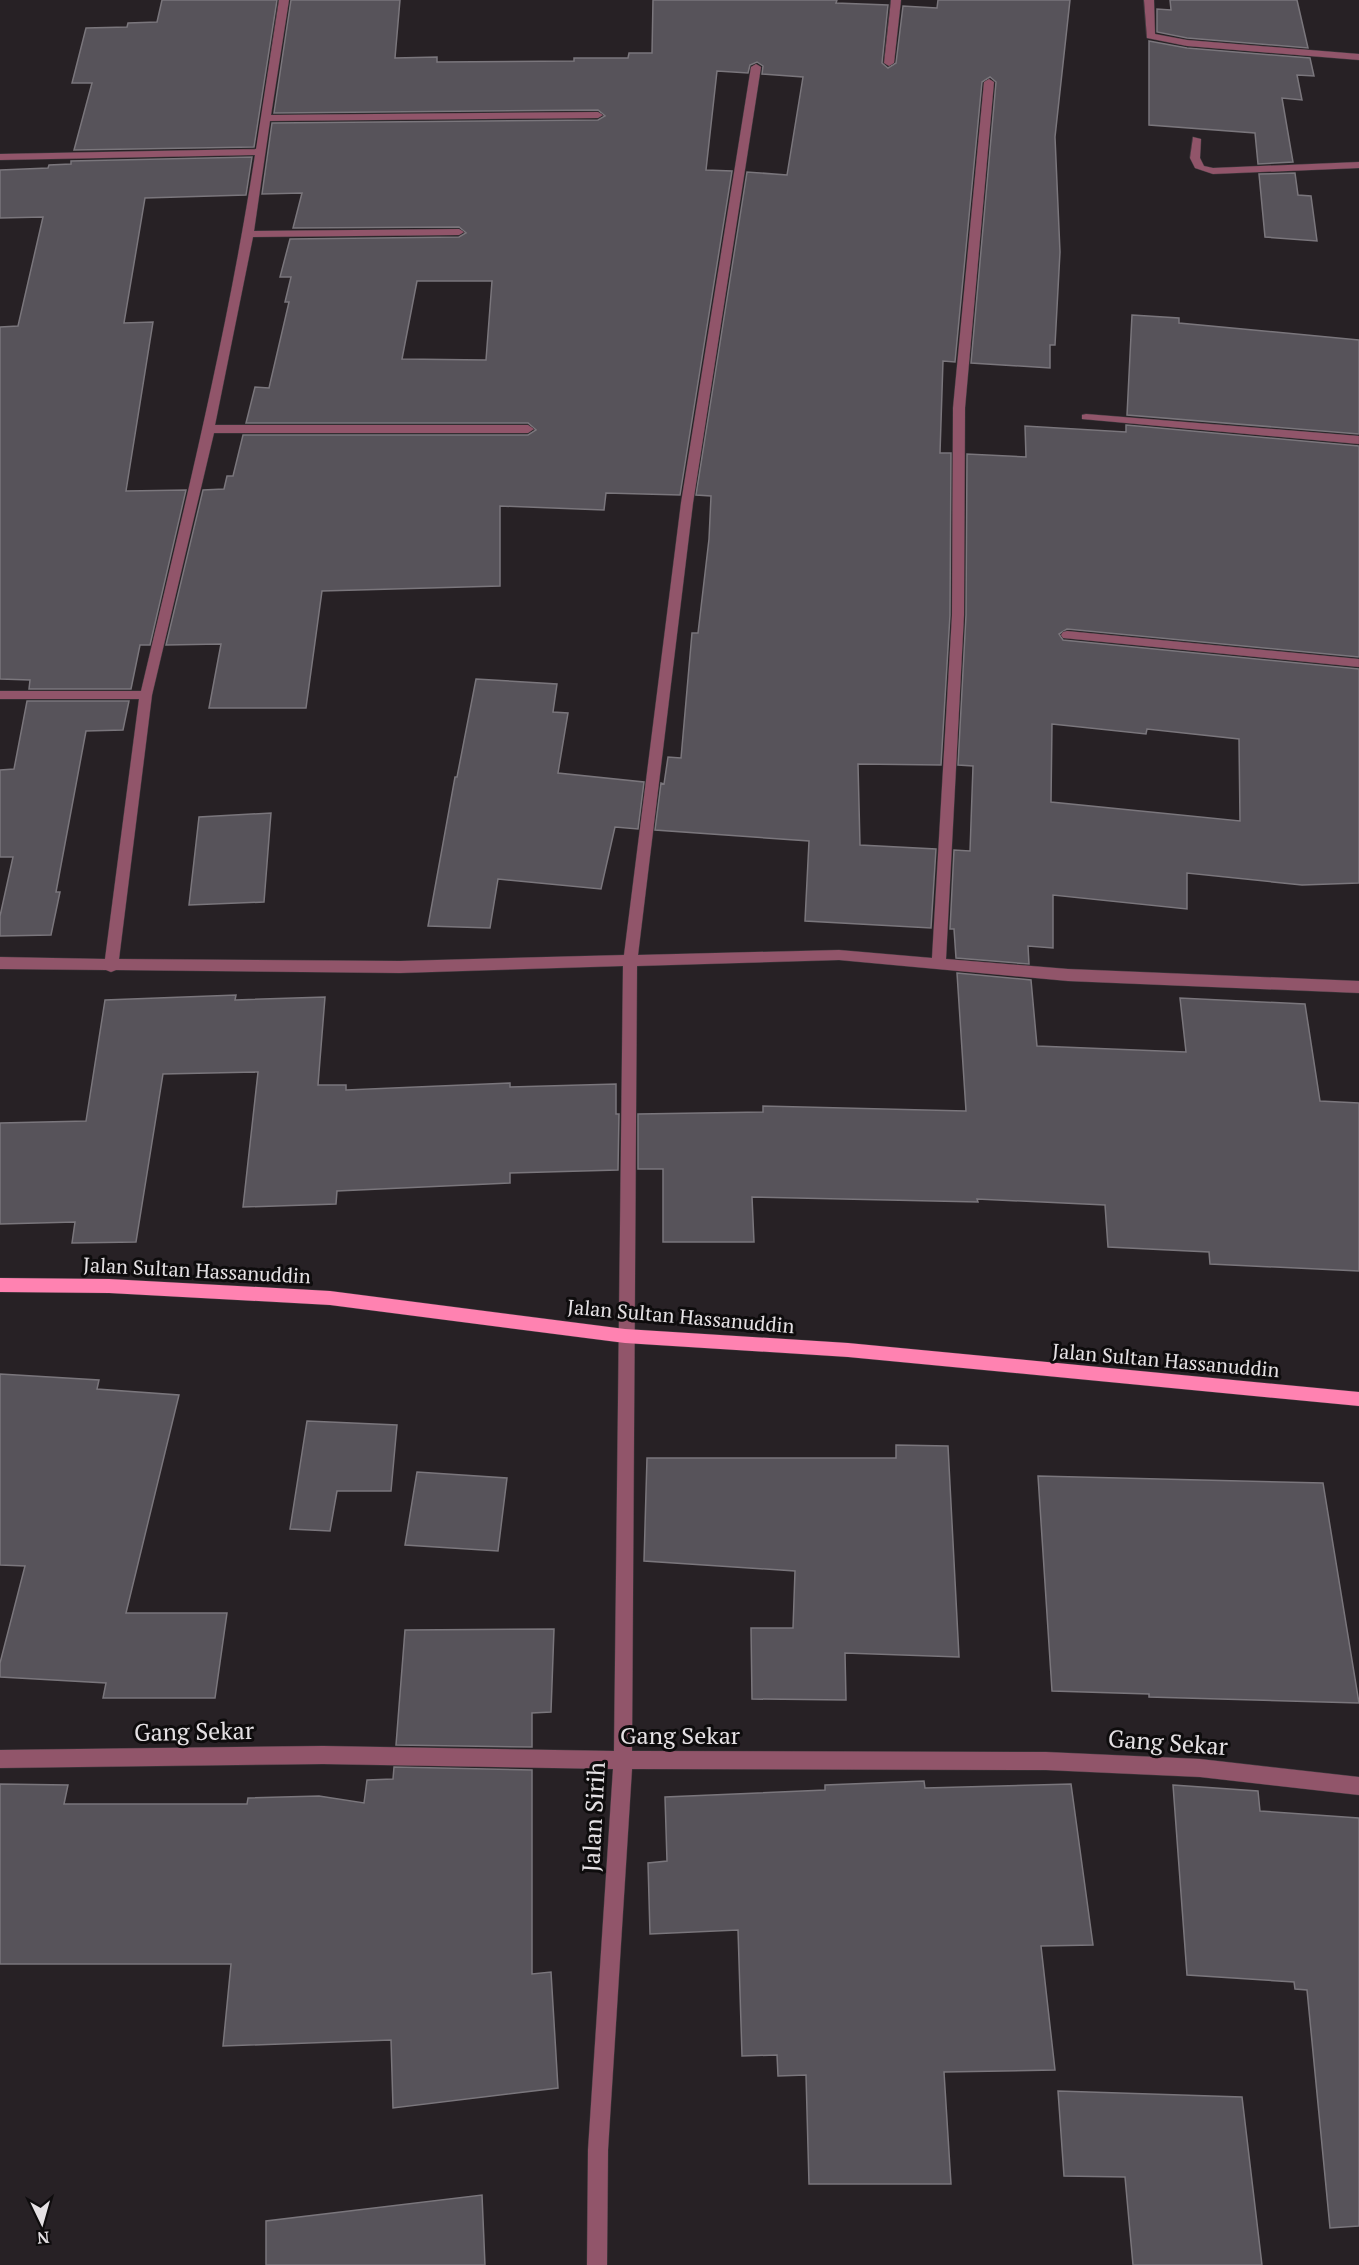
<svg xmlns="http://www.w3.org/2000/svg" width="1359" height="2265" font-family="'PT Serif',serif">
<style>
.building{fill:#57535a;stroke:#7a767c;stroke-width:1.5;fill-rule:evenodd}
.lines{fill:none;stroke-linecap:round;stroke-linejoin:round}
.minor-casing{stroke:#423c40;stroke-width:1}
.primary-casing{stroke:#423c40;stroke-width:1}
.minor{fill:#91556a;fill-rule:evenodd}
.primary{fill:#ff82b1;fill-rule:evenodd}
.labels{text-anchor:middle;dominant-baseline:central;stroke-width:6;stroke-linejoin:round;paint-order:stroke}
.street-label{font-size:20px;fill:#e5e1e4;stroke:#0e0c0d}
.near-street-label{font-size:24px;fill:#e5e1e4;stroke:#0e0c0d}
</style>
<rect width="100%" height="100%" fill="#272125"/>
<g class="building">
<polygon points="162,0 277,0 254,147 74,150 92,83 72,83 86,28 127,27 128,23 157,22"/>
<path d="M 291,0 L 400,0 L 395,58 L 437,57 L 437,62 L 574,61 L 574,58 L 628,58 L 629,53 L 652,53 L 653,0 L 837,0 L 836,3 L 888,5 L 882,63 L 888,68 L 896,63 L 903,6 L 937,8 L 938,0 L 1070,0 L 1055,137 L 1060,252 L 1055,345 L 1050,345 L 1050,368 L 971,363 L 996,82 L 990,77 L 982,82 L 955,362 L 943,361 L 940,453 L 951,453 L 950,615 L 941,765 L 858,764 L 860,845 L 936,849 L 931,928 L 805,921 L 809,841 L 655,830 L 661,783 L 664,784 L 668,757 L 681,758 L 692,633 L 698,633 L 709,539 L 711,496 L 696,495 L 747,172 L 787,175 L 803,77 L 762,74 L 763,66 L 757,62 L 750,65 L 748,73 L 717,71 L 706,170 L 732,171 L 680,495 L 606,493 L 604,510 L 500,506 L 500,586 L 322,591 L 306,708 L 209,708 L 221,644 L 166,645 L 203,490 L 224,489 L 227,476 L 233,476 L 243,435 L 528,435 L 536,430 L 528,423 L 246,423 L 255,387 L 269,388 L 289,302 L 285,302 L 291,277 L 280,277 L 290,239 L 459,237 L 466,233 L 459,227 L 293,228 L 302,193 L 262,194 L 272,123 L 598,120 L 605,116 L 598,110 L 274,113 ZM 417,281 L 492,281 L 486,360 L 402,359 Z"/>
<polygon points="1170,0 1297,0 1308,48 1187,38 1157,32 1157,9 1171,10"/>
<polygon points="1149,41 1187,48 1310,58 1314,76 1297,75 1302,100 1282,98 1293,162 1258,164 1255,133 1149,125"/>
<polygon points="252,157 246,195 145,198 124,323 153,322 126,491 186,490 150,645 140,645 131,689 29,689 30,680 0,679 0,327 18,326 43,217 0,218 0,170 48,168 49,165 71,164 71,161"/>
<polygon points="1295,173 1298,195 1311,196 1317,241 1265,237 1259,174"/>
<polygon points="1132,315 1179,318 1179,323 1359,340 1359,434 1127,415"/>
<path d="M 1126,425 L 1359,446 L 1359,657 L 1067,629 L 1059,634 L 1063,640 L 1359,669 L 1359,883 L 1302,885 L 1187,873 L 1187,909 L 1053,895 L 1053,948 L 1028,946 L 1029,964 L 956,958 L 954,929 L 950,929 L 954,850 L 970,851 L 973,766 L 958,765 L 966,615 L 967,454 L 1026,457 L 1025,426 L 1126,432 ZM 1052,724 L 1146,734 L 1147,729 L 1239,739 L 1240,821 L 1051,802 Z"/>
<polygon points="476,679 557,684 553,712 568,713 558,773 644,782 638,829 615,827 601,889 498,879 490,928 428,926 455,777 457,777"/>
<polygon points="27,701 129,701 123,730 86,731 56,892 60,892 51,935 0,936 0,916 13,857 0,857 0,770 14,769"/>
<polygon points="271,813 264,902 189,905 199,817"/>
<polygon points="957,973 1031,980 1037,1046 1186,1052 1180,998 1305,1004 1320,1101 1359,1103 1359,1271 1210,1264 1209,1252 1108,1247 1105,1205 977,1199 978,1202 752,1197 754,1242 663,1242 663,1169 638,1169 638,1114 763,1112 763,1106 966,1111"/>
<polygon points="236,995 235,1000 325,997 318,1085 346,1085 346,1090 510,1083 510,1087 616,1084 616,1114 619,1114 618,1170 510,1173 510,1183 337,1191 336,1204 243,1207 258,1072 163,1074 136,1242 72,1243 75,1222 0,1224 0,1123 86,1121 105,1000"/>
<polygon points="0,1374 99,1380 97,1389 179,1395 126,1613 227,1613 215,1698 103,1698 106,1683 0,1677 0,1663 25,1566 0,1565"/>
<polygon points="307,1421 397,1425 391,1491 337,1491 330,1531 290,1529"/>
<polygon points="896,1445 948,1446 959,1657 845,1653 846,1700 752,1699 751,1628 793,1628 795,1571 644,1561 647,1458 896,1458"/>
<polygon points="417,1472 507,1478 498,1551 405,1545"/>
<polygon points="1038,1476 1323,1483 1359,1703 1149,1697 1149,1694 1052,1691"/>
<polygon points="554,1629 551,1712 532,1713 532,1747 396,1745 405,1630"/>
<polygon points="394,1767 532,1770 532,1974 551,1972 558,2088 393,2108 391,2040 223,2046 231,1964 0,1964 0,1784 68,1785 64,1804 247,1804 248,1798 319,1796 364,1803 367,1780 393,1779"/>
<polygon points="924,1781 925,1788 1071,1784 1093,1945 1041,1946 1055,2070 944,2072 951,2184 809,2184 806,2075 778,2076 777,2055 742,2056 738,1930 650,1934 648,1863 667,1861 665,1797 825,1790 825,1785"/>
<polygon points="1173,1785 1258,1791 1260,1811 1359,1818 1359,2226 1330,2228 1307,1990 1295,1989 1294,1982 1187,1975"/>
<polygon points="1058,2091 1242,2097 1262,2265 1133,2265 1125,2177 1064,2176"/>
<polygon points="482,2195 485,2265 266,2265 266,2221"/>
</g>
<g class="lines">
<g class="minor-casing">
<g id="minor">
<path d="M 279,0 L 289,0 L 271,115 L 598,112 L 603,115 L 598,118 L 270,121 L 254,231 L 459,229 L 464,232 L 459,235 L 253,237 L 215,425 L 528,425 L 534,429 L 528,433 L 214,433 L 152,695 L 119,959 L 400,961 L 624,955 L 681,503 L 751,67 L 756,64 L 761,67 L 693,503 L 638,955 L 839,950 L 932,958 L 952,615 L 953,408 L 984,82 L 989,79 L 994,82 L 965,408 L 964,615 L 946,959 L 1068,969 L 1359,981 L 1359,993 L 1068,981 L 839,960 L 637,966 L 632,1751 L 1046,1752 L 1200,1759 L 1359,1777 L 1359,1795 L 1200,1777 L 1046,1770 L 632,1769 L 608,2150 L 607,2265 L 587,2265 L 588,2150 L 613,1769 L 323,1764 L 0,1768 L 0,1750 L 323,1746 L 614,1751 L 623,966 L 400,973 L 116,970 L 111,972 L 106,970 L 0,969 L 0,957 L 105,959 L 139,699 L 0,699 L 0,691 L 141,691 C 183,513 227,336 255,155 L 0,160 L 0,154 L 256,149 Z"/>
<polygon points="891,0 901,0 894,63 889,66 884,63"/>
<polygon points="1144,0 1154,0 1155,34 1187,40 1359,54 1359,60 1187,46 1147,38"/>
<polygon points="1193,137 1201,139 1200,158 1204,166 1213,168 1359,162 1359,168 1213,174 1195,168 1190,158"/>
<polygon points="1086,414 1359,436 1359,444 1082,419 1082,415"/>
<polygon points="1067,631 1359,659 1359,667 1063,638 1061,635 1063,632"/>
</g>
</g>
<g class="primary-casing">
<polygon id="primary" points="0,1278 109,1279 330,1291 625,1329 848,1343 1359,1392 1359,1406 848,1357 625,1343 330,1305 109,1293 0,1292"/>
</g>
<use href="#minor" class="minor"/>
<use href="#primary" class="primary"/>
</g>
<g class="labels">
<g class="street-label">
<text transform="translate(197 1270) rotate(3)">Jalan Sultan Hassanuddin</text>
<text transform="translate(681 1316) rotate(5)">Jalan Sultan Hassanuddin</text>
<text transform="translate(1166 1360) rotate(5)">Jalan Sultan Hassanuddin</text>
</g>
<g class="near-street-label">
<text transform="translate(194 1731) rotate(-1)">Gang Sekar</text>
<text x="680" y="1735">Gang Sekar</text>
<text transform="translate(1168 1742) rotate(4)">Gang Sekar</text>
<text transform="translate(593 1817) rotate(-87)">Jalan Sirih</text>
</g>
</g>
<g transform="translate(42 2223) rotate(175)" stroke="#0e0c0d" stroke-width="4.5" paint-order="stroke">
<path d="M0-4.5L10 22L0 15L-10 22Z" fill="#e5e1e4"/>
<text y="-9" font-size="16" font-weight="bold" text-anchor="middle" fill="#e5e1e4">N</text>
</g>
</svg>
